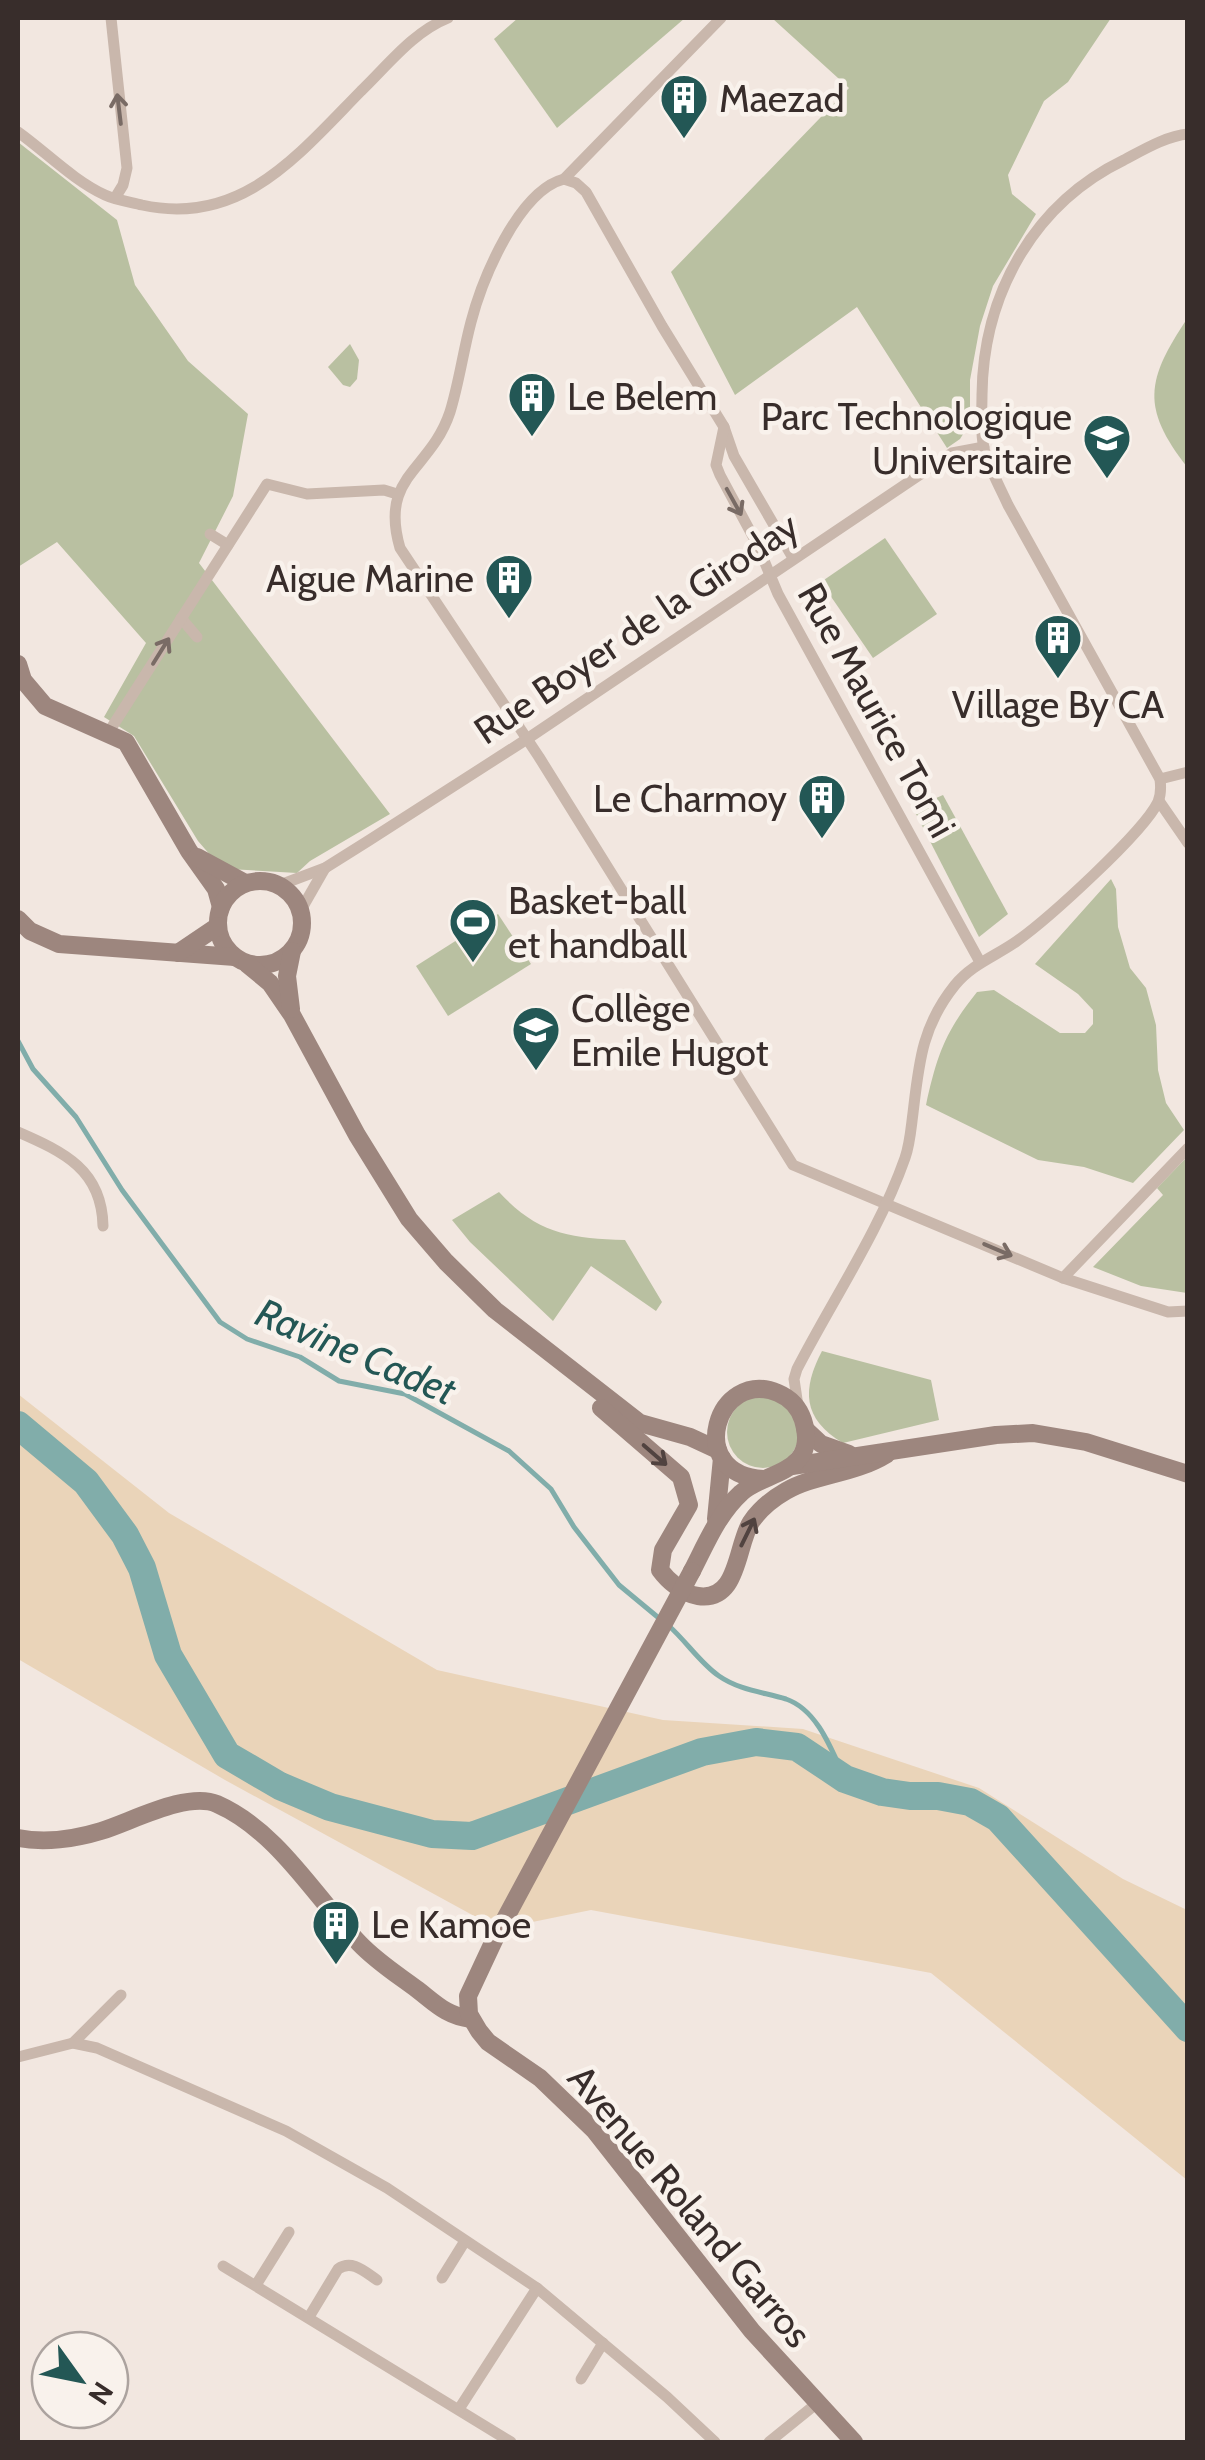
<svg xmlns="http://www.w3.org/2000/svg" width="1205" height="2460" font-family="Cabin,sans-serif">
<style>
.green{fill:#b9c0a1}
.sand{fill:#ead4b9}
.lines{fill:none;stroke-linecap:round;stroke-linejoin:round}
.stream{stroke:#81adaa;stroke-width:5}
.river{stroke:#81adaa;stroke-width:28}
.street{stroke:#c9b7ac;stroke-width:11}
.secondary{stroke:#9d867e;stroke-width:18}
.secondary-bridge{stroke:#9d867e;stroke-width:18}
.oneway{stroke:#796b65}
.oneway2{stroke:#514340}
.labels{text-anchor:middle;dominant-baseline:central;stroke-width:9;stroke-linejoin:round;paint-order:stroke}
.poi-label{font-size:38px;fill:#382d2b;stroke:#f9f2ec;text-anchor:start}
.street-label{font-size:38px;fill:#382d2b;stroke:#f9f2ec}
.water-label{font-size:40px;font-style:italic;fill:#235755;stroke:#f9f2ec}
</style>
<rect width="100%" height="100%" fill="#f2e7e0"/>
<g class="green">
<polygon points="518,18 685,18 557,128 494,39"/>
<polygon points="772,18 1111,18 1068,82 1044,101 1008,175 1012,194 1036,214 993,286 980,326 970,380 970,423 960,439 947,448 857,307 735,395 671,272 849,88"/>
<polygon points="18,142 117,220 135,285 188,361 248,414 233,496 199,563 390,814 310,861 297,873 229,869 218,864 198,841 134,736 104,717 146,643 57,542 18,567"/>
<path d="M 1187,319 L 1187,467 C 1141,408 1146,380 1187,319 Z"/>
<polygon points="350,344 359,360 357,379 350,387 343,385 328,367"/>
<polygon points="885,538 937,614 873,658 821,582"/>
<polygon points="943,795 1008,914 979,937 913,808"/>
<path d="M 1111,879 L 1116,889 L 1118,927 L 1130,968 L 1146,988 L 1156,1025 L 1158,1070 L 1166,1103 L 1184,1130 L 1133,1183 L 1084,1167 L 1038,1160 L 926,1105 C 937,1055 945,1032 977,992 L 994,990 L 1060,1033 L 1085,1033 L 1093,1024 L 1093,1010 L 1078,994 L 1035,964 Z"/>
<polygon points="498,914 531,964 448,1016 416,966"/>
<polygon points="1187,1157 1187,1293 1141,1286 1093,1267 1163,1195 1157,1188"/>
<path d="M 499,1192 C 538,1234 569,1238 625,1240 L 662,1302 L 656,1311 L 591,1266 L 553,1321 L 470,1242 L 452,1220 Z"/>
<path d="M 822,1351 L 931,1380 L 939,1420 L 843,1443 C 802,1419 802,1389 822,1351 Z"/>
<circle cx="763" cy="1432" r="36"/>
</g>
<polygon class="sand" points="18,1394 169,1513 437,1670 663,1720 803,1729 979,1788 1123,1879 1187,1910 1187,2180 931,1973 591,1910 498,1929 225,1780 18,1659"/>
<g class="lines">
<g class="stream">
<polyline points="18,1041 33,1069 76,1117 122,1190 220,1322 247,1339 300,1357 339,1381 405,1394 509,1451 551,1489 574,1527 619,1585 660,1619"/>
<path d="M 669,1626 C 686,1641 701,1664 719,1676 C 739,1690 763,1692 786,1699 C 818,1710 832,1751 845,1779"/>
</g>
<polyline class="river" points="18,1425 86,1482 125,1535 142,1568 168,1655 227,1755 280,1786 330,1807 432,1834 472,1836 702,1752 756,1742 797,1747 845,1779 882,1792 910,1796 938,1796 970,1802 998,1818 1188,2028"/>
<g class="street">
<polyline points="111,18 127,168 123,185 115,198"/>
<path d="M 721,18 L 564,179 C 518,191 482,280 471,322 C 463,352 459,383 450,412 C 430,472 379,475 400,548 L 539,757 L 793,1165 L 1063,1278 L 1168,1312 L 1188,1311"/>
<path d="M 18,132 C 46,152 74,181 105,195 C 116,200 130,202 142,205 C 241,227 298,155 361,91 C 388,65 413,32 448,18"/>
<polyline points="564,179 576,183 586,192 662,326 724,427 734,456 793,558"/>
<polyline points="724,427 716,465 720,475 757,544 778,594 980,962"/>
<polyline points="210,534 228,545"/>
<polyline points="181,618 197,637"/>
<polyline points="112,734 112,727 267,484 307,494 384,490 397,494"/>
<polyline points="1160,779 1188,772"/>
<polyline points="1159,801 1188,843"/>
<polyline points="280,885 325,868 368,841 527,739 952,453 984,447"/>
<polyline points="301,910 325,868"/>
<path d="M 18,1132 C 64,1152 102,1170 103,1226"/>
<polyline points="1063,1278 1188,1148"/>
<path d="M 798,1406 L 794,1379 L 797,1369 C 833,1299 879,1232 905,1158 C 910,1144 911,1128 913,1113 C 919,1062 922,1026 955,985 C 972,964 996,956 1017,941 C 1048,919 1143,833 1158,802 C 1161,795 1161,787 1160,779 L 1008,505 C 1000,487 989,468 984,449 C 980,431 982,413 982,395 C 983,295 1033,204 1124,160 C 1143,150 1166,136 1188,134"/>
<polyline points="73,2043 121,1995"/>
<polyline points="18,2057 73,2043 97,2048 286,2131 387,2188 537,2288 667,2397 715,2442"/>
<polyline points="223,2266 511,2442"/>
<polyline points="442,2278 465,2241"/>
<polyline points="256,2285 289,2232"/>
<path d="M 309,2317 L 338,2269 C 352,2259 365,2272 377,2280"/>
<polyline points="581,2379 603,2343"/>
<polyline points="459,2409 537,2288"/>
<polyline points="769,2442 816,2404"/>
</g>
<g class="secondary">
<polyline points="18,664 23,680 45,706 126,742 189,851 216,889 221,907"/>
<polyline points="197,857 245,883"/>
<circle cx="260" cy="923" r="42"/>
<polyline points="18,919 30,931 59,944 235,957"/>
<polyline points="178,953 218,926"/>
<polyline points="247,964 270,983 292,1015 357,1135 409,1219 446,1262 495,1310 640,1423 690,1437 718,1450"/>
<polyline points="291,1009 287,976 292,951"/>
<path d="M 601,1408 L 681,1477 L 689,1505 L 663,1550 L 660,1570 C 668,1581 683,1594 698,1596 C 739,1602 736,1546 751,1522 C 760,1509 772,1499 786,1491 C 815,1474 853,1475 887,1454"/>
<polyline points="805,1429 821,1444 849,1454"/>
<polyline points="792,1466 996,1435 1033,1433 1086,1442 1188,1474"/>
<polyline points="716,1519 722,1458"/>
<path d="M 692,1571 C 706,1544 718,1514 741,1493 C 764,1471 820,1474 803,1420 C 799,1408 790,1398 778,1393 C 717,1367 683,1474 763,1479"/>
<path d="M 18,1838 C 44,1843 75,1839 101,1831 C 131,1822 187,1791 217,1804 C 278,1831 315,1897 359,1943 C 377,1962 398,1975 418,1990 C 436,2004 447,2016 471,2019"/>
<polyline points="497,1934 468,1996 469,2014 479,2031 488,2042 540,2078 594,2130 752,2331 854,2442"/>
</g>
<polyline class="secondary-bridge" points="497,1934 692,1571"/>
</g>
<defs><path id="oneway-shaft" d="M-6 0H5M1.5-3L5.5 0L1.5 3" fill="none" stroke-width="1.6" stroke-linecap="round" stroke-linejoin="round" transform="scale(2.5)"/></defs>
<g class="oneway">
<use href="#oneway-shaft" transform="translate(119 109) rotate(-97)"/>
<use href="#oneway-shaft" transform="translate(734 502) rotate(61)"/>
<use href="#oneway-shaft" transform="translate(161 651) rotate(-58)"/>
<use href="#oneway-shaft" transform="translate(998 1250) rotate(23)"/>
</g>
<g class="oneway2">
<use href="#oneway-shaft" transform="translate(655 1455) rotate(41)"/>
<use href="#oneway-shaft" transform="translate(748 1532) rotate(-64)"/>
</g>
<defs>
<g id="building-pin" transform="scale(2.5)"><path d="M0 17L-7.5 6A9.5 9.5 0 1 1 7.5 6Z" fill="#235755" stroke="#f9f2ec"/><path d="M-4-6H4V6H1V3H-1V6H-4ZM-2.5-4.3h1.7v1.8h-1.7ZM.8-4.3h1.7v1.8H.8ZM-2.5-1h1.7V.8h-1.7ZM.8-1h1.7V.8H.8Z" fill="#fff"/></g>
<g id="university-pin" transform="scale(2.5)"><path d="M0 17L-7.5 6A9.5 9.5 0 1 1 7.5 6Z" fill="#235755" stroke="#f9f2ec"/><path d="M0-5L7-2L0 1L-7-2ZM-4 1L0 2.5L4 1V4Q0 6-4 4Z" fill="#fff"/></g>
<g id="stadium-pin" transform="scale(2.5)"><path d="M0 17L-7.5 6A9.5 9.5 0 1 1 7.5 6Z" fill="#235755" stroke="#f9f2ec"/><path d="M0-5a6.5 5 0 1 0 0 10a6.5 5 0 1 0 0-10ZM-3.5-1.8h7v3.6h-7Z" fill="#fff"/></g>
<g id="school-pin" transform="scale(2.5)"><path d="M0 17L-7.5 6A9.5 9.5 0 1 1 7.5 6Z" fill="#235755" stroke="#f9f2ec"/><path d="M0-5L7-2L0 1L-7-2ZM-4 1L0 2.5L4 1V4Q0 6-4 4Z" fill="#fff"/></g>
</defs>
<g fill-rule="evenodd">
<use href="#building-pin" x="684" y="98"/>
<use href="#building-pin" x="532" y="396"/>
<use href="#university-pin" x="1107" y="438"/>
<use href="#building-pin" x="509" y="578"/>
<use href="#building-pin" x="1058" y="638"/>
<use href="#building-pin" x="822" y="798"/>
<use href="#stadium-pin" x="473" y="922"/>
<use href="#school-pin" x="536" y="1030"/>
<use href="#building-pin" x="336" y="1924"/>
</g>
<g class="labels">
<g class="poi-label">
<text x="719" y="98">Maezad</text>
<text x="567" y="396">Le Belem</text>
<text x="1072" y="416" text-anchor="end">Parc Technologique<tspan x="1072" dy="44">Universitaire</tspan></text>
<text x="474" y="578" text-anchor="end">Aigue Marine</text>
<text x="1058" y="704" text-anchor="middle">Village By CA</text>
<text x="787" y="798" text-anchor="end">Le Charmoy</text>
<text x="508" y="900">Basket-ball<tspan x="508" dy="44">et handball</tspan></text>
<text x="571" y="1008">Collège<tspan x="571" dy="44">Emile Hugot</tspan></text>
<text x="371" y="1924">Le Kamoe</text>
</g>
<g class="street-label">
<text transform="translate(636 628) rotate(-34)">Rue Boyer de la Giroday</text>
<text transform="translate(877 710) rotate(61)">Rue Maurice Tomi</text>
<text transform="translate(690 2206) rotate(50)">Avenue Roland Garros</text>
</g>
<g class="water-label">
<text transform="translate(356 1351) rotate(23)">Ravine Cadet</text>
</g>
</g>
<rect width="1205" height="2460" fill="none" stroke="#382d2b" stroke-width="40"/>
<g transform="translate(80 2380) rotate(123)"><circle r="48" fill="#f9f2ec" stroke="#aca39f" stroke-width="2.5"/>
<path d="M0-8L18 38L0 25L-18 38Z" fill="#235755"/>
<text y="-15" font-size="28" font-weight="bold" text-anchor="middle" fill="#382d2b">N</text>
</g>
</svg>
